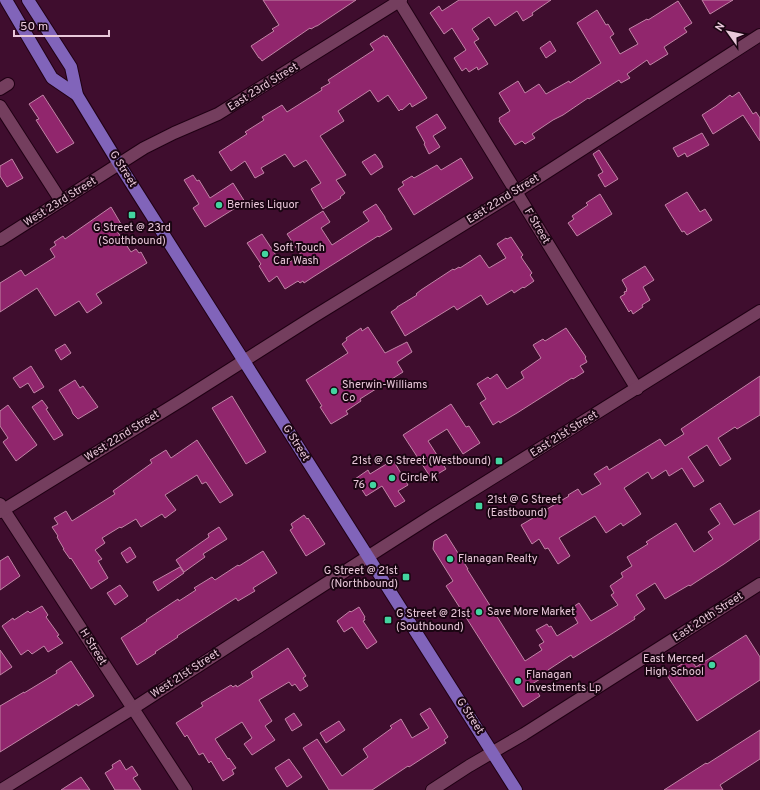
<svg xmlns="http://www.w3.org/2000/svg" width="760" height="790" font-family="Overpass,sans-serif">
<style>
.building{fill:#91266d;stroke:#c184a6}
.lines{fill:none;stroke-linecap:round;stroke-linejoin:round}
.minor-casing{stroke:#200014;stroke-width:14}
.major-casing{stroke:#200014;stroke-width:14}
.minor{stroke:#743e5e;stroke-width:12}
.major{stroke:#8164ba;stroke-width:12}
.poi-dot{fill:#43d4a0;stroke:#1a0512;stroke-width:1.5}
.labels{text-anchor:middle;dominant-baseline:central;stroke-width:4;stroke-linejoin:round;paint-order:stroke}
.street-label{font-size:11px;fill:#e9c8da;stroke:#1a0512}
.poi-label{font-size:11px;fill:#e9c8da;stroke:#1a0512;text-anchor:start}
</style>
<rect width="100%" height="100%" fill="#3f0d2e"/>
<g class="building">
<polygon points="263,0 356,0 317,26 316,26 311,29 310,28 262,61 260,58 259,58 251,46 274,31 272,29 279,25"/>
<polygon points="459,0 551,0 532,13 533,15 523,21 517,11 495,26 489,17 472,29 479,39 474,42 488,64 478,70 477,67 469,72 466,68 462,71 454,58 466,50 452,28 444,34 430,13 439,6 442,11"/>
<polygon points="702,0 733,0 710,14"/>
<polygon points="678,1 692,23 684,28 687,32 664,47 668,54 650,65 647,60 627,74 630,78 621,83 619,80 589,99 588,98 563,115 553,120 532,134 535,138 525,144 522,141 515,145 499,121 500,120 499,118 510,111 499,93 518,81 525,93 539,84 546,94 569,81 570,83 601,63 577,23 597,10 606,25 608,24 614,34 610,37 620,54 638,44 629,29 647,19 648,20"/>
<polygon points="384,35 385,37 387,36 427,98 412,107 410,103 402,110 401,109 399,111 388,95 378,102 370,90 338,111 344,121 320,136 346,175 336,180 345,193 340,197 341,198 323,209 311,189 321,183 306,160 294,167 285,154 261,168 264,173 255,178 245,161 231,171 219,152 247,134 245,132 264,120 262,117 282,105 287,112 322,90 321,88 330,83 328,80 374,50 370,44"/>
<polygon points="550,41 556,51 546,58 540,48"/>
<polygon points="739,92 753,114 756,112 760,118 760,141 743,115 713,134 702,115 716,106 730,95 732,97"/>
<polygon points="43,95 74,143 57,153 36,120 39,119 29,104"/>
<polygon points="437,114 446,128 433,136 440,147 429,154 424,144 425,143 416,127"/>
<polygon points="702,133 709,145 687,157 685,153 678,157 673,148"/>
<polygon points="599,150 618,179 605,187 598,175 603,172 593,154"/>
<polygon points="375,154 381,162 381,163 383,167 371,175 362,162"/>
<polygon points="461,158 473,178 414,215 398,189 404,185 402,182 412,176 414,178 437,165 441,170"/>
<polygon points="12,159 23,178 7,187 0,176 0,166"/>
<polygon points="193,175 197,181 199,180 210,198 233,183 245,202 205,227 193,208 199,204 184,180"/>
<polygon points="687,192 700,212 705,209 712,220 687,235 684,231 682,232 665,205"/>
<polygon points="600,194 612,214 577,236 568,223 574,219 572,216 588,205 586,203"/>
<polygon points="376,204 385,217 385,218 392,229 379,237 378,236 332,265 313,277 304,283 303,281 300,283 298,281 285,289 277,276 269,282 259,266 261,264 247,243 262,234 283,266 301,255 287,234 315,216 323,211 330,222 321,228 332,245 369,221 363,212"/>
<polygon points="111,207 121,224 115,228 131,252 136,249 139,253 141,252 147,263 96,294 102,303 87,313 79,301 55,316 37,288 0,312 0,283 21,270 25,276 55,257 50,249 56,245 54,242 63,236 65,239"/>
<polygon points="511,237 523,255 521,257 532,273 530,275 534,281 524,288 523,287 514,293 512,290 487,305 481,295 457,310 454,306 405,336 391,312 397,308 397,307 417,295 416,294 421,290 453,269 454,270 459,267 460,268 480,255 489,268 506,258 497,244 506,238 507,239"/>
<polygon points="645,266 654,280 643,287 650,300 642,305 643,307 633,314 631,310 629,312 620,297 625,294 624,292 627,291 626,290 627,289 622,280"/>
<polygon points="368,327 385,353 407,342 412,352 397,362 403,372 360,399 361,401 346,411 348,414 331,424 320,407 322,406 306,380 348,353 342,344 347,340 346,338 361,328 362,331"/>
<polygon points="566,328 586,357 585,358 587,362 580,366 584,372 573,379 572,378 517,413 500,423 499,421 493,425 480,403 486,399 477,384 488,377 490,379 497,374 507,389 524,378 521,372 541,358 533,345 543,339 545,341"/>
<polygon points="65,344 71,353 61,360 55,350"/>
<polygon points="31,366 44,387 34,393 28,383 20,388 13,378"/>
<polygon points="760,376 760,415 737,429 735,427 718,438 731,459 720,466 707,445 688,457 704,481 694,487 682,468 669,476 666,470 652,479 648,472 624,488 641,514 623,526 621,523 606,533 595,516 559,538 570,556 558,564 548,548 545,549 539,539 532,544 521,525 533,518 532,516 541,510 542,512 569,496 568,495 578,489 582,495 601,484 594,474 607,466 609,470 660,439 665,446 684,434 681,429"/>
<polygon points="75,380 80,388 83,386 98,407 78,419 73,414 71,409 59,390"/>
<polygon points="232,396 266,452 246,464 212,408"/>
<polygon points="42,400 48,408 46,409 63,435 54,440 32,407"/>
<polygon points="451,404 466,427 469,426 480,443 463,454 447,429 428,441 446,469 431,478 403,435"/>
<polygon points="8,405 37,445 16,461 3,442 8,438 0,426 0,411"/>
<polygon points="197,440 233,495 220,503 206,482 202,484 197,475 165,495 176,510 165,518 162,514 141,527 136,519 121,528 120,527 102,538 105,543 95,550 102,559 98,561 108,578 91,589 71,558 70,559 63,549 64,549 57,537 58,536 52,527 58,524 54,518 66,511 72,521 115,494 113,491 152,463 150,460 166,450 171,458"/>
<polygon points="393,460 408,485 398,491 405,501 395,507 382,486 366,496 355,479 368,470 370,474"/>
<polygon points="720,503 734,525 760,510 760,539 724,564 696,582 690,586 689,585 665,599 655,583 636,595 645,609 634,617 635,619 610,635 573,658 571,655 548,670 550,673 532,684 540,696 523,707 446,586 453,581 433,549 434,541 446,534 468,569 467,569 525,661 542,650 539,645 544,642 536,630 547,624 549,627 551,626 557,636 578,623 570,609 579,603 591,621 618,605 611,595 614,593 610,586 623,577 621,573 632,566 627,557 648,544 646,542 676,523 694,552 713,539 708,532 720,524 710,509"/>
<polygon points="304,515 307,519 308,518 325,544 306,556 290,530 293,528 291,524"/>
<polygon points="219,527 227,539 203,554 205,557 184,572 176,560 209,537 208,534"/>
<polygon points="130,547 136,557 127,563 121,553"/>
<polygon points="263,551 277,573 253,588 255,591 238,601 236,598 177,636 178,637 155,652 156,653 137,665 121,638 147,621 146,620 178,599 179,601 196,590 194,588 212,577 215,580 238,565 239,566"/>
<polygon points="8,556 20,576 0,590 0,561"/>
<polygon points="180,567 184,573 158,591 153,582"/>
<polygon points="120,585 128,596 115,605 107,593"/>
<polygon points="42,606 48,615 46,617 59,635 57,636 63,643 48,652 44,646 32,654 28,650 21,655 2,626 13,618 14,620 28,611 30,613"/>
<polygon points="359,607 365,617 364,618 365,620 363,621 377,642 367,649 352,627 344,632 337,621 350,611 351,612"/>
<polygon points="746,635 760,657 760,680 697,721 666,674 690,659 696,667"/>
<polygon points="288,648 306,676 303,678 308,686 300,691 295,684 292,686 289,682 259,700 272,721 265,726 275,740 252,755 244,744 252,738 242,722 215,739 228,759 229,758 236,768 232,770 234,774 223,781 211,761 209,763 203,753 199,755 187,735 185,737 176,723 203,706 201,703 231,685 233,687 236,685 237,687 253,677 251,672"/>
<polygon points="0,650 12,667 0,675"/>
<polygon points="71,661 94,696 78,706 77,704 0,752 0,706 24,692 24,693 57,673 56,671"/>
<polygon points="430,708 448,737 444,740 446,743 409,767 408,766 372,790 329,790 303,748 317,739 342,776 368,757 363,749 392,728 390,726 401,719 412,738 429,728 420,714"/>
<polygon points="294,713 302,725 292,731 285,719"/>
<polygon points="339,721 345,730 326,743 320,733"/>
<polygon points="760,730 760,759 720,785 723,790 664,790 706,763 707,764"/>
<polygon points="289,759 302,777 287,787 275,768"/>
<polygon points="120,760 126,770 132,766 138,775 133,778 141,790 115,790 105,773 113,768 112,765"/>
<polygon points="81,777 90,790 61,790"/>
</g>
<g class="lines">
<g class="minor-casing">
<g id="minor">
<polyline points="399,1 637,389"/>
<polyline points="0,89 8,84"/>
<polyline points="0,106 61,201"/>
<polyline points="0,240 144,148 174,133 218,114 401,0"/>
<polyline points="0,504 186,790"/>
<polyline points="0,512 182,400 313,317 516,192 760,35"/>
<polyline points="1,790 132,709 308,595 430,517 760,311"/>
<polyline points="432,790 469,766 524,734 760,584"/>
</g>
</g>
<g class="major-casing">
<g id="major">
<polyline points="6,0 52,78 77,95"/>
<polyline points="28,0 71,67 77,95 119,164 516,790"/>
</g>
</g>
<use href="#minor" class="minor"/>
<use href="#major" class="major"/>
</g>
<g class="poi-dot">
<circle cx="219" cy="205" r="4"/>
<rect x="128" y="211" width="8" height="8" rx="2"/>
<circle cx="265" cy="254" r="4"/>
<circle cx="334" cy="391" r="4"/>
<rect x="495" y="457" width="8" height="8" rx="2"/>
<circle cx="392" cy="478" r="4"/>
<circle cx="373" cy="485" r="4"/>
<rect x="475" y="502" width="8" height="8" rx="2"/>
<circle cx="450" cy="559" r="4"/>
<rect x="402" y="573" width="8" height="8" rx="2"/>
<circle cx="479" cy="612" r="4"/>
<rect x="384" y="616" width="8" height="8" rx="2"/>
<circle cx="712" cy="665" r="4"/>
<circle cx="518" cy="681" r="4"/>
</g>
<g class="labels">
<g class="street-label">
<text transform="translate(263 87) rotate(-32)">East 23rd Street</text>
<text transform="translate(123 169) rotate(58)">G Street</text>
<text transform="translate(503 199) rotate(-32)">East 22nd Street</text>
<text transform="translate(60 202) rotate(-32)">West 23rd Street</text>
<text transform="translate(537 226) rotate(59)">F Street</text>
<text transform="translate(564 434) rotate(-32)">East 21st Street</text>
<text transform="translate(122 436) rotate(-32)">West 22nd Street</text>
<text transform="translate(296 443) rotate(58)">G Street</text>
<text transform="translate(708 617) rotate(-33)">East 20th Street</text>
<text transform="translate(93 647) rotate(58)">H Street</text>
<text transform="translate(185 674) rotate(-33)">West 21st Street</text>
<text transform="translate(470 716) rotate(57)">G Street</text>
</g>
<g class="poi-label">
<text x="227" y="205">Bernies Liquor</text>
<text x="132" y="228" text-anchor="middle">G Street @ 23rd<tspan x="132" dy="13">(Southbound)</tspan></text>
<text x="273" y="248">Soft Touch<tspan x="273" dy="13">Car Wash</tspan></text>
<text x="342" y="385">Sherwin-Williams<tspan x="342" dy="13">Co</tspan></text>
<text x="491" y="461" text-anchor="end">21st @ G Street (Westbound)</text>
<text x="400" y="478">Circle K</text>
<text x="365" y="485" text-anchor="end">76</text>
<text x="487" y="500">21st @ G Street<tspan x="487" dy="13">(Eastbound)</tspan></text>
<text x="458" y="559">Flanagan Realty</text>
<text x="398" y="571" text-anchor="end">G Street @ 21st<tspan x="398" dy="13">(Northbound)</tspan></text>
<text x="487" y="612">Save More Market</text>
<text x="396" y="614">G Street @ 21st<tspan x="396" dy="13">(Southbound)</tspan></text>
<text x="704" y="659" text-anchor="end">East Merced<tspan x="704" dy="13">High School</tspan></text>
<text x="526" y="675">Flanagan<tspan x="526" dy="13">Investments Lp</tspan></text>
</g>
</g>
<g transform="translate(728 32) rotate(303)" stroke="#1a0512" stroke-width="3" paint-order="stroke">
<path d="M0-3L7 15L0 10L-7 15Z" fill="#e9c8da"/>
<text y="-6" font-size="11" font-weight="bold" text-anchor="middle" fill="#e9c8da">N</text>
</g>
<path d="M14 30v6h95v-6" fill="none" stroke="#e9c8da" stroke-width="2"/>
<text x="20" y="30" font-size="12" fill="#e9c8da" stroke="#1a0512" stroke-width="3" paint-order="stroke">50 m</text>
</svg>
